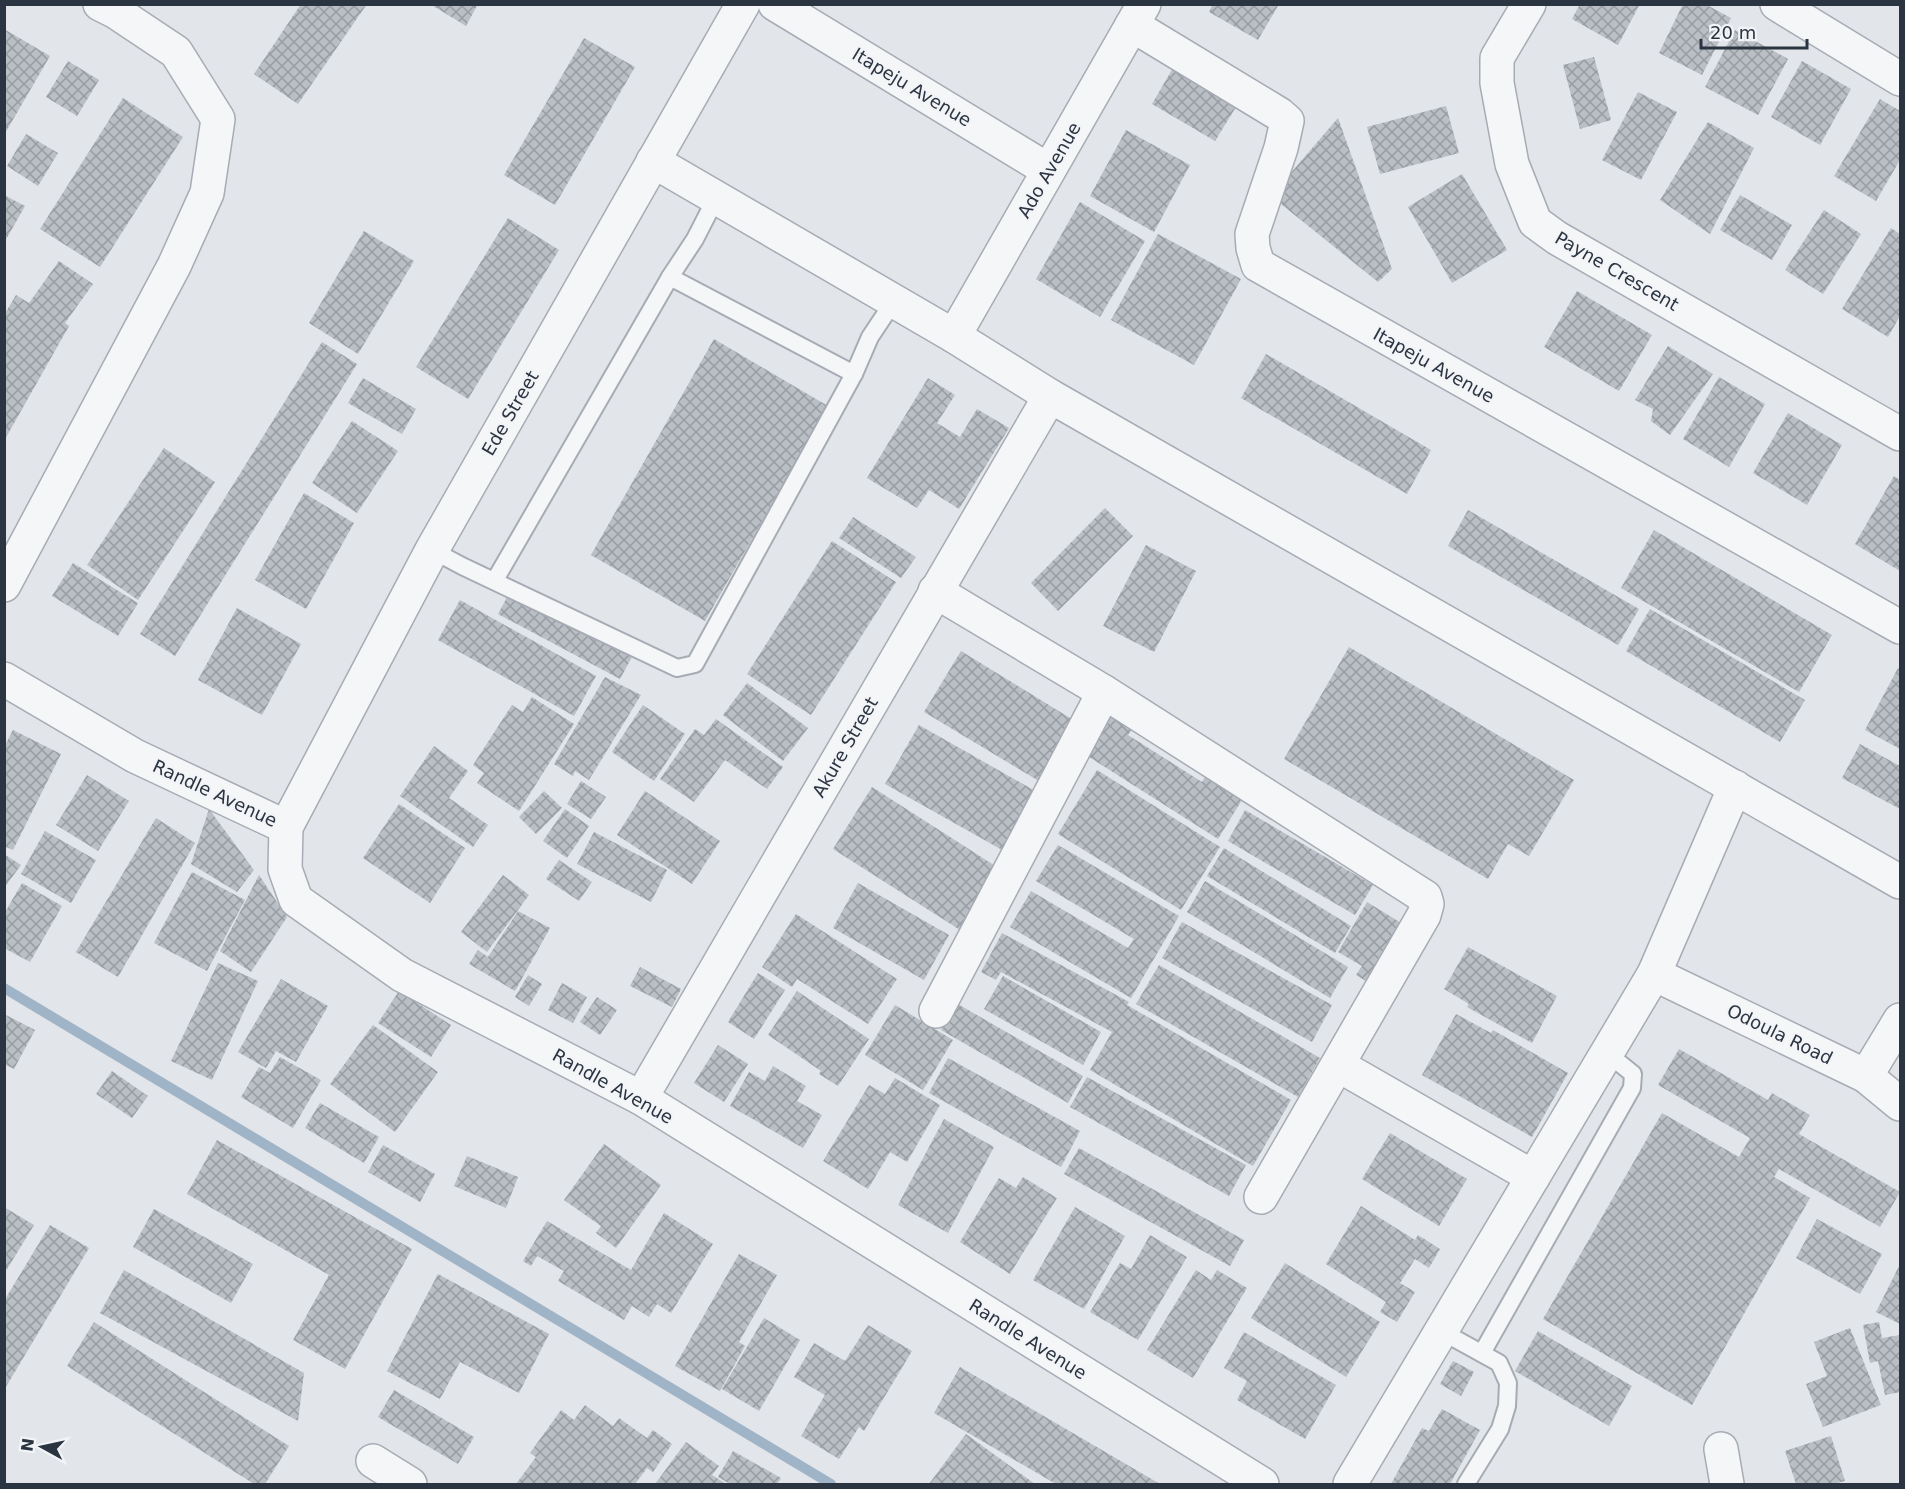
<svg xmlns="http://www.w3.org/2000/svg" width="1905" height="1489" font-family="'DejaVu Sans',sans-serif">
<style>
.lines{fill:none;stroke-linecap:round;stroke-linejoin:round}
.stream{stroke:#a0b4c7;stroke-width:10}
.building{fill:url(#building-cross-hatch)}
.service-casing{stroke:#a7acb4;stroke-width:20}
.minor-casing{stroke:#a7acb4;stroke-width:36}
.service{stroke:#f5f6f8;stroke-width:16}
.minor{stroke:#f5f6f8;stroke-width:33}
.labels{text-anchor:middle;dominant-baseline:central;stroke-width:4.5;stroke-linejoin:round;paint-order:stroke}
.street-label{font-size:18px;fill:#2b3441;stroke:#f2f4f7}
</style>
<defs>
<pattern id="building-cross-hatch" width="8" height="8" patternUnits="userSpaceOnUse" patternTransform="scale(1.5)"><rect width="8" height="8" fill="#babfc6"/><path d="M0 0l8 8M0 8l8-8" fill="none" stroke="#979ca2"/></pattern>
</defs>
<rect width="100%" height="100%" fill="#e2e5ea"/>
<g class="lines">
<polyline class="stream" points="4,988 831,1484"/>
</g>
<g class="building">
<polygon points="301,4 367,4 298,104 254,74"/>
<polygon points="430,4 478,4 466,26"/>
<polygon points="1213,4 1279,4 1258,40 1209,12"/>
<polygon points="1580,4 1640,4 1618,45 1572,19"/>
<polygon points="1683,4 1705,4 1731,18 1702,75 1659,53"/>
<polygon points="4,29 50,56 4,135"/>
<polygon points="1735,30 1788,59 1758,115 1705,87"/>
<polygon points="584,38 635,67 555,205 504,175"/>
<polygon points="1594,57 1611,120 1580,129 1563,65"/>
<polygon points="68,61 99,80 77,116 46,97"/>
<polygon points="1177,61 1241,99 1215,141 1152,104"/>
<polygon points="1802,61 1851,89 1820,145 1771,117"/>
<polygon points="1638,92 1677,112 1641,180 1602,160"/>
<polygon points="123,98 183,137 100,267 40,229"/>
<polygon points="1880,99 1900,111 1900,160 1876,201 1834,176"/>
<polygon points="1446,106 1459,153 1380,174 1367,127"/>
<polygon points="1338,118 1392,269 1378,282 1271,196"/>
<polygon points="1708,122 1754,148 1710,234 1660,200"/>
<polygon points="1126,130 1190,165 1154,232 1090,196"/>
<polygon points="26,134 58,153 38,186 7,166"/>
<polygon points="1462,174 1507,250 1452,283 1408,207"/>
<polygon points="4,195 25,206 4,243"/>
<polygon points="1740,195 1792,225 1772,260 1720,230"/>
<polygon points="1080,202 1145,241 1100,317 1036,279"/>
<polygon points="1824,210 1861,234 1823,294 1785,270"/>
<polygon points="508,218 559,250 468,399 416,367"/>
<polygon points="1891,228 1900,234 1900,316 1888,337 1842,309"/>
<polygon points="364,231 414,261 358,354 309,323"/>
<polygon points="1158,234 1241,279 1194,365 1111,320"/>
<polygon points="59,261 93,284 65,323 69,326 4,441 4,315 16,295 29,303"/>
<polygon points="1577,291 1652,335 1619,391 1544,347"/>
<polygon points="714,339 828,406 705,621 591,555"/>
<polygon points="322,342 357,364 175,656 140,634"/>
<polygon points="1668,346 1713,374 1670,435 1651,421 1653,409 1635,400"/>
<polygon points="1266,354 1431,450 1407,494 1241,398"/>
<polygon points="1719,377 1765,404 1729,467 1683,439"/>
<polygon points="363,378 416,409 402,434 348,403"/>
<polygon points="928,378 955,395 937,423 960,437 977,409 1009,428 959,509 929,490 917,508 867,478"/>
<polygon points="1788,413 1842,445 1807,505 1753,473"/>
<polygon points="352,421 398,451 357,513 312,483"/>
<polygon points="164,448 215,482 138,600 87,565"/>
<polygon points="1894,476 1900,480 1900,571 1855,544"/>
<polygon points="304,493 354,523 306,609 255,580"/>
<polygon points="1105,508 1133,536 1058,611 1031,583"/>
<polygon points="1468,510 1639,609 1618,645 1448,546"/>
<polygon points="853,517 916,557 901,578 839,538"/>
<polygon points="1654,530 1832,635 1799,692 1621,588"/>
<polygon points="832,541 896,582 811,715 747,674"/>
<polygon points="1146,545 1196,571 1154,652 1103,626"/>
<polygon points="73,563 138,603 118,636 52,596"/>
<polygon points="511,590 633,655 620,679 498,614"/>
<polygon points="460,600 596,676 574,716 438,640"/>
<polygon points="237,608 301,644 262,715 198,680"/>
<polygon points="1650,609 1805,700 1780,742 1626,651"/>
<polygon points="1349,647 1574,780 1529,856 1508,844 1488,879 1284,759"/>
<polygon points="961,651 1083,726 1047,786 924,712"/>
<polygon points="1898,668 1900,669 1900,749 1865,730"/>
<polygon points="605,677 641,695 589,780 575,771 573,776 554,764"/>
<polygon points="747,683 808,728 783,761 723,715"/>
<polygon points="532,697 574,724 519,811 477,783 484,773 473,765 512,705 523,712"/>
<polygon points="643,705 685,734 654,781 612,752"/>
<polygon points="1113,712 1134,726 1128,735 1202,782 1208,772 1245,795 1218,839 1086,755"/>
<polygon points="716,719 783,767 767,789 725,760 694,802 660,779 695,729 704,735"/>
<polygon points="919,725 1044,796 1011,855 885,784"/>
<polygon points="13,730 61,754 13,850 4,846 4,747"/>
<polygon points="1860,744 1900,766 1900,809 1842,778"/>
<polygon points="434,746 468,771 449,798 488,825 473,847 400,796"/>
<polygon points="1097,770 1220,847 1181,910 1058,834"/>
<polygon points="87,775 129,801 98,851 56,825"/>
<polygon points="581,781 606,797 591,819 567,804"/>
<polygon points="872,787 1000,869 960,930 833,849"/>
<polygon points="544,791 562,808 536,834 519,817"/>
<polygon points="645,791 720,841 692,884 617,835"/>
<polygon points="399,804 465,848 430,903 363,858"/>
<polygon points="209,809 254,870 237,892 191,864"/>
<polygon points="565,809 589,826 567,858 543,841"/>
<polygon points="1245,810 1373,885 1355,915 1228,841"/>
<polygon points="156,818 195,843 118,977 76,952"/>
<polygon points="45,831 96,860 71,903 21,874"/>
<polygon points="594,832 667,870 651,902 577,864"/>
<polygon points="1058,845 1179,916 1131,998 1010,927 1031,891 1128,948 1134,939 1036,881"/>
<polygon points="1224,848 1351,926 1335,953 1207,876"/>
<polygon points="4,854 21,865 4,888"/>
<polygon points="559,860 592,882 579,901 546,879"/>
<polygon points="192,872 245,900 207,971 154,943"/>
<polygon points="259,875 287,917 251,972 220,951"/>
<polygon points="503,875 529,895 487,952 461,932"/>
<polygon points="1205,881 1348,967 1330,998 1187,912"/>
<polygon points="22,883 62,906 30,962 4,948 4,914"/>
<polygon points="858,883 949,935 924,980 833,928"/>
<polygon points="1367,902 1411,929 1376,987 1356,975 1362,966 1338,952"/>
<polygon points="518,911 550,928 515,991 469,964 478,950 488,957"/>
<polygon points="796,914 897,979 868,1024 797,979 792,987 762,967"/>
<polygon points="1182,922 1332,1005 1312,1042 1162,958"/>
<polygon points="1002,933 1129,1002 1127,1005 1291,1100 1253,1166 1090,1070 1112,1032 1001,972 996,980 981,972"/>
<polygon points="1468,947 1557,996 1532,1043 1467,1007 1469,1004 1444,989"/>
<polygon points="218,963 258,981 212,1080 171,1061"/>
<polygon points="1159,965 1320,1058 1298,1097 1136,1004"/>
<polygon points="640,967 681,989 672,1007 630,986"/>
<polygon points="758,973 785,990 754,1039 728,1022"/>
<polygon points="528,975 542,984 529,1006 515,997"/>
<polygon points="1003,976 1101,1032 1083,1065 984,1009"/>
<polygon points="281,979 328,1006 296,1062 276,1051 266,1068 238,1052"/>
<polygon points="562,983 587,997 573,1023 548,1010"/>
<polygon points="399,991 451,1025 431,1057 378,1023"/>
<polygon points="797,991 869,1039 838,1086 819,1074 821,1071 768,1035"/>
<polygon points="597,997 617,1010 600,1035 580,1022"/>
<polygon points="956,1003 1083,1076 1068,1103 941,1030"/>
<polygon points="895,1005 953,1040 923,1090 865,1055"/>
<polygon points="4,1014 35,1030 14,1069 4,1064"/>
<polygon points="1456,1014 1491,1033 1493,1030 1568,1073 1532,1137 1422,1075"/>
<polygon points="373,1025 438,1072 395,1132 330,1084"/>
<polygon points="718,1045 748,1064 724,1102 694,1083"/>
<polygon points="1679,1049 1768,1100 1772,1093 1810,1115 1799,1134 1900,1192 1880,1227 1779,1169 1774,1177 1810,1198 1692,1405 1543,1319 1662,1113 1739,1157 1750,1138 1658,1085"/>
<polygon points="280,1057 321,1080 293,1128 241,1097 259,1067 270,1073"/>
<polygon points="948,1058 1080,1131 1061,1167 929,1093"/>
<polygon points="773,1066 806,1086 797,1101 822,1115 803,1148 730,1106 749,1072 765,1081"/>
<polygon points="112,1071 148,1096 132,1118 96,1094"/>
<polygon points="1087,1077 1246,1165 1229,1196 1070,1107"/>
<polygon points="895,1078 940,1105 907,1162 890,1152 868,1189 823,1161 869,1085 885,1094"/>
<polygon points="320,1103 379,1137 364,1163 305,1128"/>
<polygon points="944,1119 994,1147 948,1233 898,1205"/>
<polygon points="1390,1133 1467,1179 1439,1226 1362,1179"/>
<polygon points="217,1140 412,1249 345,1369 293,1340 329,1275 187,1194"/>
<polygon points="604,1144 661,1185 616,1248 596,1233 601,1226 564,1200"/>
<polygon points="383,1145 435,1174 420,1202 368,1172"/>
<polygon points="1079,1148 1244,1240 1230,1266 1064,1174"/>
<polygon points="467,1156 518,1177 506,1208 454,1186"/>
<polygon points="1023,1177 1057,1198 1010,1274 960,1242 999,1178 1016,1188"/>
<polygon points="1361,1206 1415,1240 1418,1235 1440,1249 1429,1268 1415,1259 1400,1283 1415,1292 1397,1322 1380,1312 1386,1302 1326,1264"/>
<polygon points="4,1207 34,1225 4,1274"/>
<polygon points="1075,1207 1125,1236 1084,1309 1033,1280"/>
<polygon points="154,1209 253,1264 231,1303 133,1247"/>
<polygon points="664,1213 713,1244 671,1313 657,1304 649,1317 632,1306 624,1320 558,1281 564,1271 537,1256 531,1266 523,1261 547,1221 631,1270"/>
<polygon points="1817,1219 1882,1254 1860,1294 1796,1258"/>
<polygon points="50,1225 89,1248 4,1390 4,1301"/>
<polygon points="1150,1235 1187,1257 1138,1340 1090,1312 1120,1263 1131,1269"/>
<polygon points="739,1254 777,1275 739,1342 745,1346 720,1391 675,1366"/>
<polygon points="1285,1263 1380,1322 1346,1377 1251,1318"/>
<polygon points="1900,1264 1900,1324 1876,1312"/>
<polygon points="124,1270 304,1373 298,1421 100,1313"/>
<polygon points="1196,1270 1211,1280 1217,1270 1247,1288 1193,1378 1147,1350"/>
<polygon points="438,1274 549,1334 519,1393 460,1362 440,1399 387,1371"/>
<polygon points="764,1318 800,1340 759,1411 722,1389"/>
<polygon points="94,1322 289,1446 265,1484 254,1484 67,1366"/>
<polygon points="1879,1322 1882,1338 1900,1335 1900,1392 1885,1395 1878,1361 1870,1363 1863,1325"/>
<polygon points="868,1325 912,1351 864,1431 859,1427 839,1459 801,1436 825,1395 794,1377 814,1343 845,1361"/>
<polygon points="1850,1328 1881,1405 1823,1427 1806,1384 1827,1376 1814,1342"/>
<polygon points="1538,1331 1632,1386 1609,1426 1515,1371"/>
<polygon points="1244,1332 1336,1385 1305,1439 1237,1400 1247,1381 1224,1368"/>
<polygon points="1453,1361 1474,1372 1461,1396 1440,1384"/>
<polygon points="960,1367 1160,1484 1056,1484 934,1413"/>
<polygon points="394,1390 474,1437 458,1464 378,1417"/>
<polygon points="585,1405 613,1426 619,1418 647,1438 653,1430 672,1444 653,1472 647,1468 635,1484 516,1484 536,1457 530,1453 561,1410 574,1420"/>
<polygon points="1442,1409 1480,1430 1450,1484 1391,1484 1422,1428 1429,1431"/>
<polygon points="966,1434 1035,1484 929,1484"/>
<polygon points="1831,1436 1845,1481 1833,1484 1796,1484 1785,1451"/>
<polygon points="686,1442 719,1466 712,1475 726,1484 655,1484"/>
<polygon points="733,1451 781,1478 777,1484 730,1484 718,1477"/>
</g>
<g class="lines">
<g class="service-casing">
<g id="service">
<polyline points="670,277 854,374"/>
<polyline points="432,550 462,566 677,668 695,664 854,374 870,337 894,301"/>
<polyline points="495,580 670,277 695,239 716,198"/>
<polyline points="1441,1331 1499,1363 1508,1383 1507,1406 1500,1429 1466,1484"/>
<polyline points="1482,1353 1632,1088 1633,1074 1607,1053"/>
</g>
</g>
<g class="minor-casing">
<g id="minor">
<polyline points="743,4 432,550 286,827 285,869 296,900 402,975 641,1098 1262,1484"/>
<polyline points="775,4 1048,170"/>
<polyline points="1529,4 1497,58 1497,83 1512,164 1535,222 1557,238 1900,434"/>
<polyline points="1777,4 1900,79"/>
<polyline points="1132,25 1279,114 1287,121 1281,148 1252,234 1253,248 1258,265 1900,627"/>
<polyline points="653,161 954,336 1050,396 1900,882"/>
<polyline points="954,336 1144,4"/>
<polyline points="4,585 174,266 207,193 218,119 176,52 116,12 100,4"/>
<polyline points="935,591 1104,692 1425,897 1427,904 1424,915 1261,1197"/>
<polyline points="4,679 135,756 286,827"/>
<polyline points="1654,974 1866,1076 1900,1104"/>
<polyline points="936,1011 1104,692"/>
<polyline points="1338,1065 1533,1177"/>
<polyline points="1866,1076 1900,1020"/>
<polyline points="641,1098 1050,396"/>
<polyline points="1721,1449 1727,1484"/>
<polyline points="373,1461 410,1484"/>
<polyline points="1350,1484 1654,974 1735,787"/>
</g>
</g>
<use href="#service" class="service"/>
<use href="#minor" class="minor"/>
</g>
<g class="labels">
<g class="street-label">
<text transform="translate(912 87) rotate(31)">Itapeju Avenue</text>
<text transform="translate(1049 170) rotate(-60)">Ado Avenue</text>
<text transform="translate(1617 271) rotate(30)">Payne Crescent</text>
<text transform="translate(1434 365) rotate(29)">Itapeju Avenue</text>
<text transform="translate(510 413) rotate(-60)">Ede Street</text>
<text transform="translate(845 747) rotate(-60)">Akure Street</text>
<text transform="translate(215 793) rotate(25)">Randle Avenue</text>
<text transform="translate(1780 1034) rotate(26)">Odoula Road</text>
<text transform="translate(613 1086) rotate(29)">Randle Avenue</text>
<text transform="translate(1028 1339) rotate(32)">Randle Avenue</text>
</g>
</g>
<rect width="1905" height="1489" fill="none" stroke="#2b3441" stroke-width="12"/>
<g transform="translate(42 1447) rotate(278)" stroke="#f2f4f7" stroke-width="4.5" paint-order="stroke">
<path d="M0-4.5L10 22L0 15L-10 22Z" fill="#2b3441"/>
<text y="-9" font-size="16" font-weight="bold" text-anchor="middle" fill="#2b3441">N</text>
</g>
<path d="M1701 39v9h106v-9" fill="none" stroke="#2b3441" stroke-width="3"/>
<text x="1710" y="39" font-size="18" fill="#2b3441" stroke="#f2f4f7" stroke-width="4.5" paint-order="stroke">20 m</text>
</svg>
